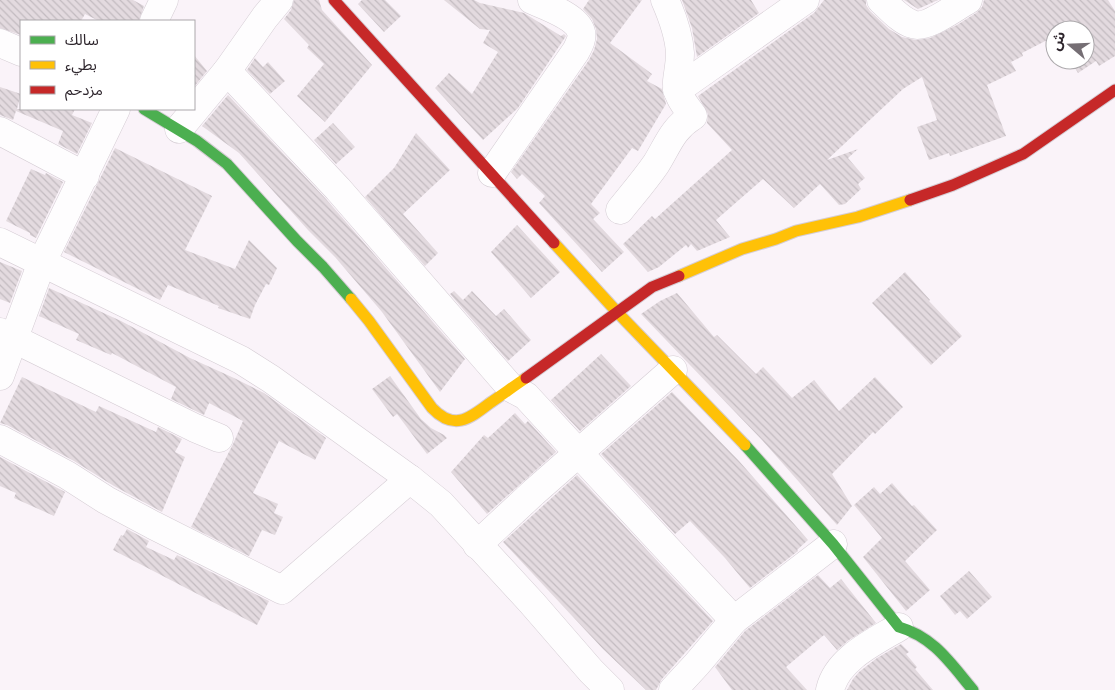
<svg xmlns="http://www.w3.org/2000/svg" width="1115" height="690" font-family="Inter,'Noto Sans Arabic',sans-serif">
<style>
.building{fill:url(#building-back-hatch)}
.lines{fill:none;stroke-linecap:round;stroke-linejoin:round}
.street-casing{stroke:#d5cdd4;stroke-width:29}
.fast-casing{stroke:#d5cdd4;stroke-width:13}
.slow-casing{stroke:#d5cdd4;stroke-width:13}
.jam-casing{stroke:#d5cdd4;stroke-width:13}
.street{stroke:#fefdfe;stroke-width:28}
.fast{stroke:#4caf50;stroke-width:11}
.slow{stroke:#ffc107;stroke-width:11}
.jam{stroke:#c62828;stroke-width:11}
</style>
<defs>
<pattern id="building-back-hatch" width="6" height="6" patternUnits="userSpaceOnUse" patternTransform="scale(1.25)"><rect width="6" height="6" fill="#e3dadf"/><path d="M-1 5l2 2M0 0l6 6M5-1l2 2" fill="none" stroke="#c3bbc0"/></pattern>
</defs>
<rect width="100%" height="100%" fill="#faf3f9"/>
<g class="building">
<polygon points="0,0 133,0 144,6 139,21 99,21 85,14 81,21 21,21 21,35 0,28"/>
<polygon points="294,0 319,0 322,10 372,65 325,122 297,96 324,64 307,48 309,45 284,19 291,10"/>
<polygon points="362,0 385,0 401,16 384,32 358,4"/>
<polygon points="444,0 474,0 480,3 524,13 561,36 564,34 566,36 518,108 483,140 435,88 449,73 472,94 498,52 483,43 490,30 480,29"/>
<polygon points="589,0 642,0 610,43 652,74 647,81 662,89 666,104 638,151 632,148 591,204 600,213 593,219 624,252 602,272 539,203 545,196 522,174 517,179 511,172 589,60 594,50 597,39 596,29 592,19 583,9"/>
<polygon points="682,0 751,0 759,13 697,57 692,28"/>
<polygon points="824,0 866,0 866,5 870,11 889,29 902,37 916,40 930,38 957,25 976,13 982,7 984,0 1108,0 1115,11 1115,56 1099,66 1096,61 1078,73 1070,60 1085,60 1085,30 1055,30 1055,36 1022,53 1023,56 1011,62 1016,71 987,85 1006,136 950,156 949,153 929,160 917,127 937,120 922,77 903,89 827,160 858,149 848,158 865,178 858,184 861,189 845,204 839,205 820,184 794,208 763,179 716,220 730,237 697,251 691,244 688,248 686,245 659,267 648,272 623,244 652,216 655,219 732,150 707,123 708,114 698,96 814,13"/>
<polygon points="904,0 938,0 918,9"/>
<polygon points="194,55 207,71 194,87"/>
<polygon points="255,58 263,67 268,62 285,81 270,94 247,70"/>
<polygon points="0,87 21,94 17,109 75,109 72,115 92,123 77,154 58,144 63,131 16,111 13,120 0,115"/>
<polygon points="228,95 326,199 465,359 440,392 382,312 335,257 308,230 239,153 202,126"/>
<polygon points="333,123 355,147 336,164 314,140"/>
<polygon points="416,133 450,170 403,214 438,253 425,266 365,197 394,168"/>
<polygon points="115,148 212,196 185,250 235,269 249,240 277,268 269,285 266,284 255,305 250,319 218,308 219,306 168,285 160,300 64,252"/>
<polygon points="31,169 45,175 46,173 63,182 36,238 30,235 30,233 6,221"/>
<polygon points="517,225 560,272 531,298 491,252"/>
<polygon points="0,262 22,271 10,303 0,299"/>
<polygon points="905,272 930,300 929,301 962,336 931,365 872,303"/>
<polygon points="49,288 121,321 190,358 234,378 264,393 326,438 315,460 279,441 253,493 278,504 274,513 283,517 275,535 262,530 249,556 191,527 233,444 243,421 209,403 204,415 171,399 176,387 112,353 111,355 76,340 79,334 39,316"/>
<polygon points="454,291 463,300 472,291 496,316 504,309 531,340 508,361 450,294"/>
<polygon points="677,293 714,337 717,335 756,374 763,367 792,398 814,380 839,411 875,377 903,407 875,434 873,432 832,474 852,506 837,525 762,440 641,314 660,301"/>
<polygon points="601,354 631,386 580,431 551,400"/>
<polygon points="390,376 421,419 431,428 444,435 447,438 427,454 397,414 393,417 372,389"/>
<polygon points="22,377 96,412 99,406 156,432 158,427 182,439 175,452 185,457 162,512 114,486 74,461 7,425 0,423"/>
<polygon points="672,392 739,461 808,540 797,550 798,551 750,588 725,558 690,521 675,534 601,454"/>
<polygon points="515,413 525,424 528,421 556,452 487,514 451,472 484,435 488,438"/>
<polygon points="0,457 65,492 54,516 14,498 16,493 0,486"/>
<polygon points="577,475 713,621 662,679 656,690 646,690 603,649 503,542"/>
<polygon points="892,483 912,506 914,505 937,530 905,561 930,590 906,611 863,557 882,538 854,505 874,487 880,494"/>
<polygon points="127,529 149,541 146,547 174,560 177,555 269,601 257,625 113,550 121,535 123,536"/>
<polygon points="969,571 992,597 967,619 960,611 955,615 940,596"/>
<polygon points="818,575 830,588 841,579 876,623 849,640 837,650 824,635 786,667 807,690 732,690 715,667 745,631"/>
<polygon points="901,644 909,652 906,654 917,667 915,669 933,690 847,690 853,679 859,672 877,658"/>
</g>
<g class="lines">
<g class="street-casing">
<g id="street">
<path d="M 881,0 C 890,8 900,20 912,24 C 926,30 955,7 968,0"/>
<polyline points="154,21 164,0"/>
<polyline points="0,43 21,52"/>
<path d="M 227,71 L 338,189 L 511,388 L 526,396 C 595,471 664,546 734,620"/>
<polyline points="677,90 805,0"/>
<polyline points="179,129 227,71 265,17 279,0"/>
<polyline points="0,131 85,176"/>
<path d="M 492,173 L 576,51 C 579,45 583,38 581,32 C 577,17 546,6 532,0"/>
<path d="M 620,210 C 632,195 645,180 656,164 C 668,145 672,129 693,116 C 685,105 676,95 677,81 C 678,72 680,63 680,53 C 679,35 672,16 665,0"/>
<polyline points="0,242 241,360 271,379 410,479 441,504 532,603 591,671 610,690"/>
<polyline points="0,332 195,428 219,438"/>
<polyline points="0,376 42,262 116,109"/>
<polyline points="0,439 67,475 106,500 153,525 282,590 410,479"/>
<polyline points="477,545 534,492 673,370"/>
<polyline points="673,690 697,664 734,620 833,544"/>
<path d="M 830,690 C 837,659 874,642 899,627"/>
</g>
</g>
<g class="fast-casing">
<g id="fast">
<polyline points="144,109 197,141 227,164 297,241 323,267 351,299"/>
<path d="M 745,445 L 833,544 L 899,627 C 934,637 951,664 973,690"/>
</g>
</g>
<g class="slow-casing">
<g id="slow">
<polyline points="554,243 617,312 745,445"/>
<polyline points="679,276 742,249 776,239 796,231 858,217 910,200"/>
<path d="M 351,299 L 369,321 L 432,408 C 454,431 469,419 490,403 C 502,395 514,386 526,378"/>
</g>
</g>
<g class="jam-casing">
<g id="jam">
<polyline points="334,0 554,243"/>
<polyline points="910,200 953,185 1023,154 1115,90"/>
<polyline points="526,378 652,287 679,276"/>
</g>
</g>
<use href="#street" class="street"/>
<use href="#fast" class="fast"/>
<use href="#slow" class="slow"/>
<use href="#jam" class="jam"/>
</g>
<rect x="20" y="20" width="175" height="90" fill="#ffffff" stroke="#aba8ab"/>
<rect x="30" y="36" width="25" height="8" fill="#4caf50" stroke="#aba8ab"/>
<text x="65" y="45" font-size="15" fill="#2e262d">سالك</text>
<rect x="30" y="61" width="25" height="8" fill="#ffc107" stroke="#aba8ab"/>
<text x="65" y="70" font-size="15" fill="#2e262d">بطيء</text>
<rect x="30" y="86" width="25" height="8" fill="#c62828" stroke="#aba8ab"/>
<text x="65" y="95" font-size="15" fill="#2e262d">مزدحم</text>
<g transform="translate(1070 45) rotate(289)"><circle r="24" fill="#ffffff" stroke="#aba8ab"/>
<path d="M0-4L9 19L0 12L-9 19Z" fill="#756e74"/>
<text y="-8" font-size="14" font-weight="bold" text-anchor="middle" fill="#2e262d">ش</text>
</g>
</svg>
